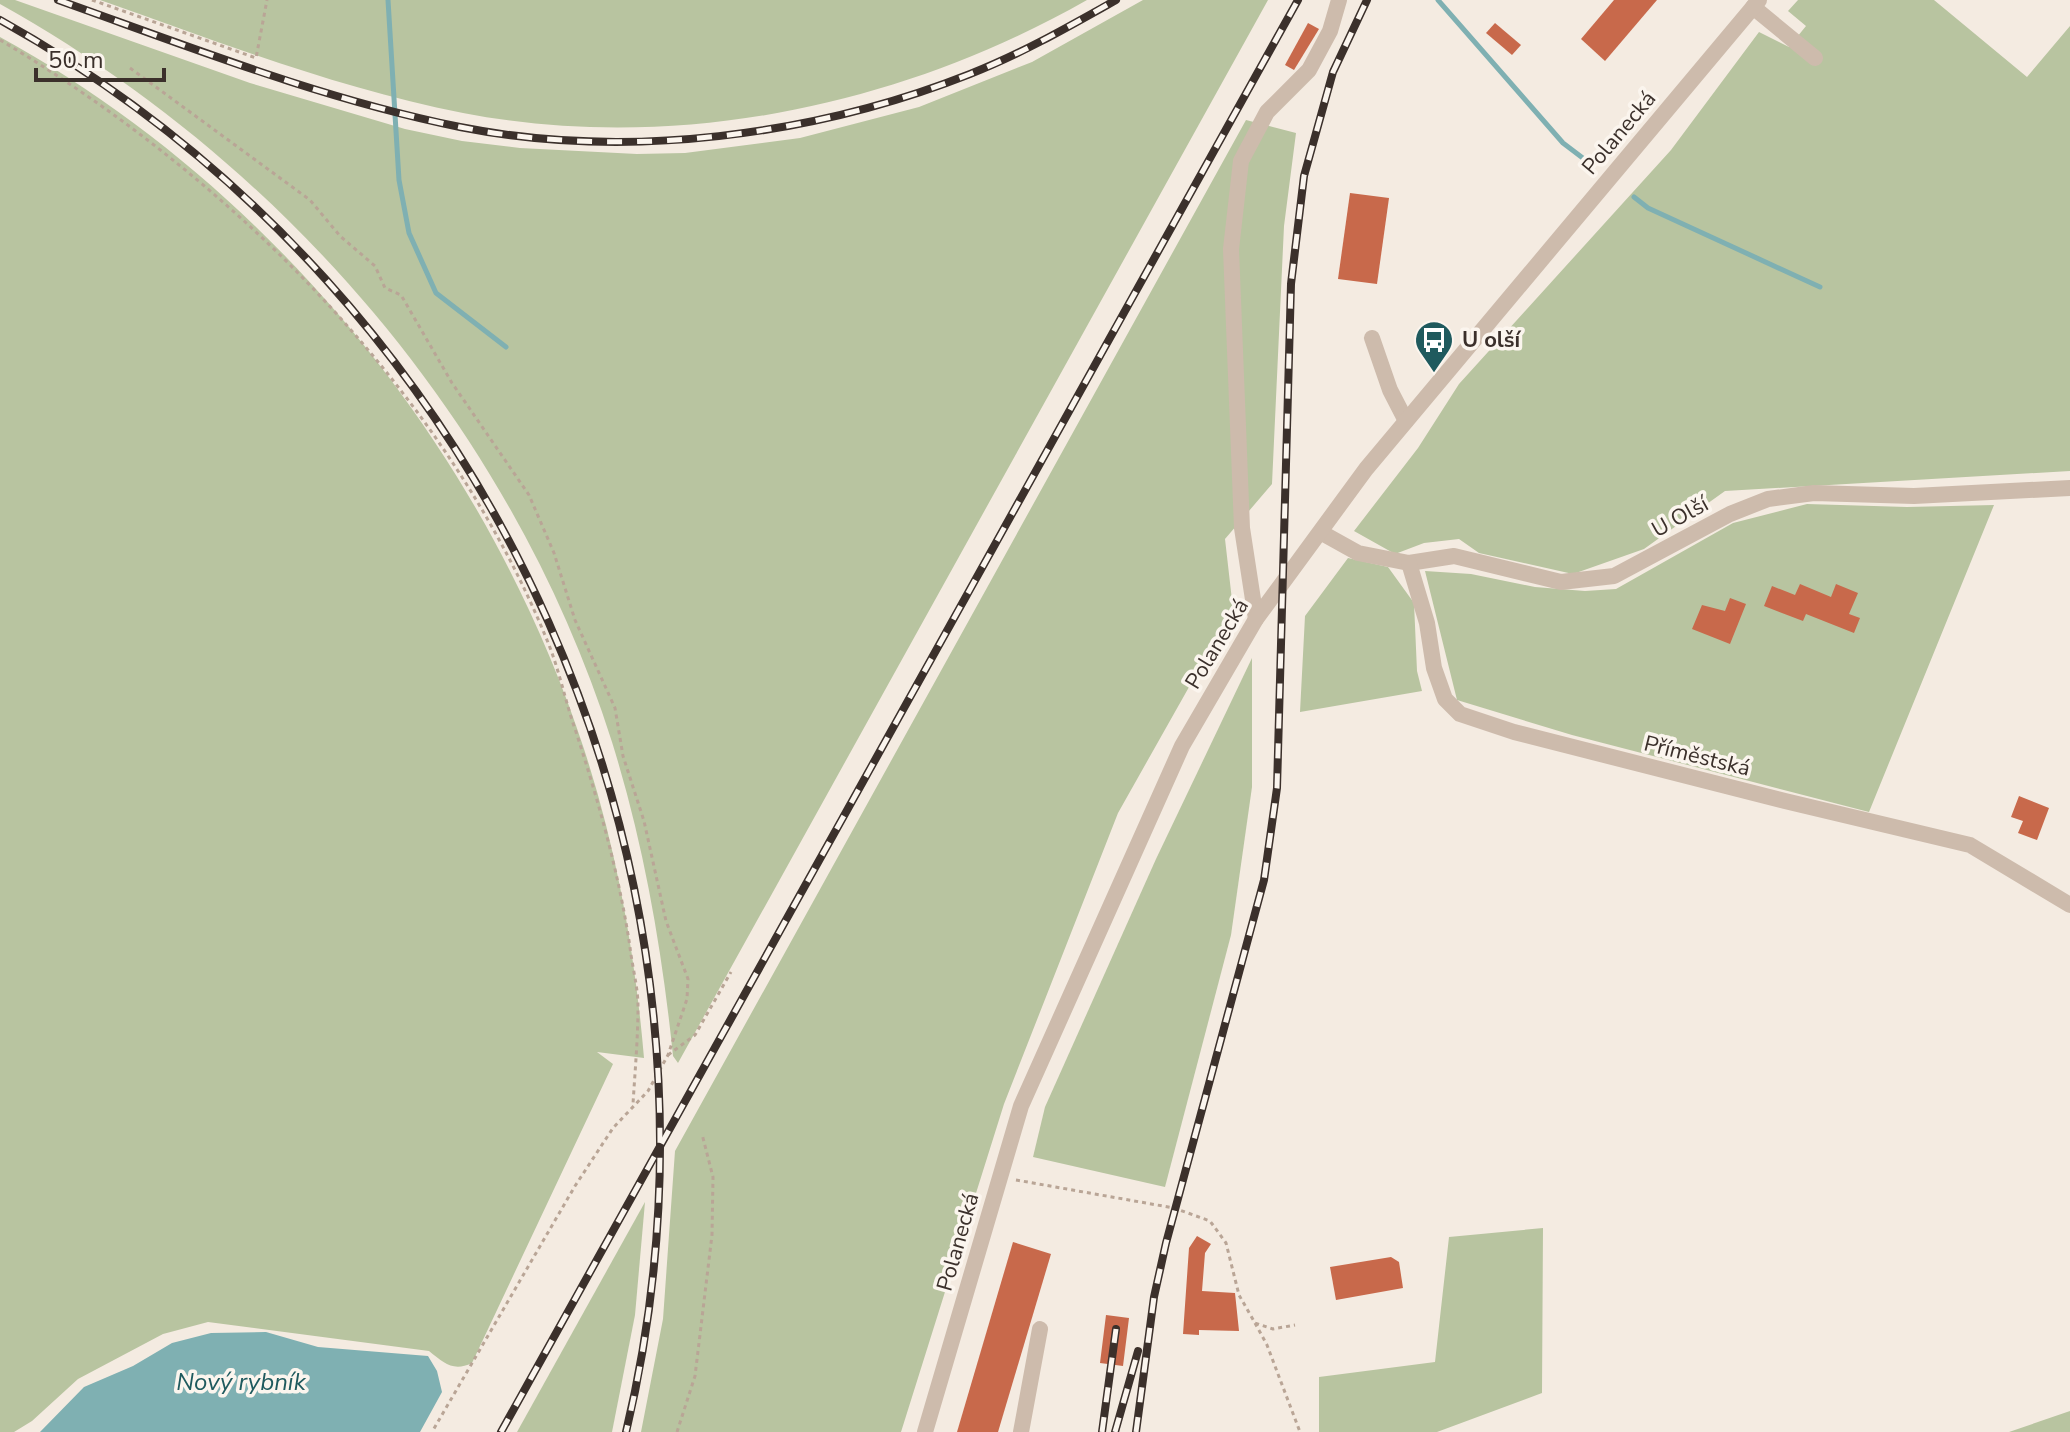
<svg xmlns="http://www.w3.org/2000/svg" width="2070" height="1432" font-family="'Nunito Sans',sans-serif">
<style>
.green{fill:#b8c4a0}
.water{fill:#7fb0b2}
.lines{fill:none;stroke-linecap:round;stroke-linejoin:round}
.stream{stroke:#7fb0b2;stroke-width:5}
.building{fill:#c8694b}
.path{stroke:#b9a596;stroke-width:3;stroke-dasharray:4 4;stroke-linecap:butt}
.minor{stroke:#cdbbac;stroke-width:16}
.rail-casing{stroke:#3b302b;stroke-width:8}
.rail{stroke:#fbf5ee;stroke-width:5;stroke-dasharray:15;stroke-linecap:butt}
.labels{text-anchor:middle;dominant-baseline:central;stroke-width:7;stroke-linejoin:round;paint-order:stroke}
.street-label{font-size:22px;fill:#3b302b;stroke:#fbf5ee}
.poi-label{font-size:22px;font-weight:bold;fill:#3b302b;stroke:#fbf5ee;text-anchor:start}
.water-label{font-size:24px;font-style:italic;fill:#1f5a5e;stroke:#fbf5ee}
</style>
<rect width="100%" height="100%" fill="#f4ebe1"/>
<g class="green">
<path d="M 0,0 L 15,0 L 250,83 L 405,129 L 462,141 L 520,148 L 637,154 L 685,153 L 800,138 L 919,107 L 1032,62 L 1143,0 L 1268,0 L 678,1063 L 673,1056 C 662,949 644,845 612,742 C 513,429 285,163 0,4 Z"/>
<path d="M 100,0 L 1087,0 C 901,106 675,154 463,113 C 339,89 219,42 100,0 Z"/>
<polygon points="1798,0 1934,0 2027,77 2070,26 2070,471 1725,491 1644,549 1573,574 1479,553 1459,539 1424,543 1395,554 1354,531 1418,448 1459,384 1671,150 1759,32 1789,47 1806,26 1788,11"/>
<path d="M 0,37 C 273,187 487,452 584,749 C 617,850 635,953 644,1058 L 597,1052 L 613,1064 L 472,1363 C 453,1372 444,1363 429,1351 L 208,1322 L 163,1334 L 78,1379 L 32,1421 L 14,1432 L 0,1432 Z"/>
<polygon points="1246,120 1296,133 1284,226 1272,484 1225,539 1233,609 1118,813 1004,1104 901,1432 641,1432 663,1319 675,1151"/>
<polygon points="1807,504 1907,507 1994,505 1869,812 1572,735 1457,700 1425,571 1471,574 1535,587 1585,591 1616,589 1733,523"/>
<polygon points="1348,558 1388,567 1414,603 1417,671 1422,691 1300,712 1305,616"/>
<polygon points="1252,658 1252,787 1231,935 1165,1187 1033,1157 1045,1107 1156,859"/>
<polygon points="645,1202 635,1315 612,1432 517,1432"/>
<polygon points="1543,1228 1542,1393 1437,1432 1319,1432 1319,1377 1435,1362 1449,1237"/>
<polygon points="2070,1411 2070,1432 2009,1432"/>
</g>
<polygon class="water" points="266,1332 318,1347 428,1356 437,1371 442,1392 420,1432 40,1432 84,1387 133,1366 172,1343 211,1333"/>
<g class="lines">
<g class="stream">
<polyline points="388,0 399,180 409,233 436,293 506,347"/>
<polyline points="1438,0 1563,143 1592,165"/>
<polyline points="1634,197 1648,208 1820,287"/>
</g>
</g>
<g class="building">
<polygon points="1614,0 1657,0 1605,61 1581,39"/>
<polygon points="1308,23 1319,29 1294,70 1285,65"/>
<polygon points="1495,23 1521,45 1512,55 1486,33"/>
<polygon points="1350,193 1389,198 1377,284 1338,279"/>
<polygon points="1800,584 1831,597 1836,584 1858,593 1849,614 1860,618 1854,633 1806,614 1803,621 1764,606 1772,586 1795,595"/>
<polygon points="1730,598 1746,604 1730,644 1692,629 1702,605 1725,611"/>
<polygon points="2019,796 2049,808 2037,840 2018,833 2023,821 2011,817"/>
<polygon points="1197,1236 1211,1244 1205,1253 1202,1291 1235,1293 1239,1331 1199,1330 1199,1335 1183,1334 1189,1248"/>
<polygon points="1013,1242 1051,1254 998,1432 957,1432"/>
<polygon points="1391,1257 1399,1262 1403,1288 1336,1300 1330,1267"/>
<polygon points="1106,1315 1129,1318 1123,1366 1100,1363"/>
</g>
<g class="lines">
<g class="path">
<polyline points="92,0 256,58 267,0"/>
<path d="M 0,40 C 231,177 448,393 549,645 C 560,673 566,704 576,732 C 599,803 619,874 630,947 C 632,966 638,987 638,1006 C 638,1038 635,1071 633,1104"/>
<polyline points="130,68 310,200 340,236 375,266 385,288 401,295 452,383 529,495 554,553 575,620 615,708 623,756 644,821 666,921 688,979 687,999 668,1055 648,1091 613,1128 575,1186 432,1432"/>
<polyline points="668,1055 695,1035 731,972"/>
<polyline points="1016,1180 1174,1208 1210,1221 1226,1243 1239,1295 1255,1323 1273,1329 1295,1325"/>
<polyline points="1255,1323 1267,1345 1300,1432"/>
<polyline points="677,1432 695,1376 712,1235 713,1177 702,1134"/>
</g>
<g class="minor">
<polyline points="1753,7 1815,58"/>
<polyline points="1372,338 1390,390 1406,421"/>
<polyline points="1322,533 1358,553 1409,563 1454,556 1561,582 1614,576 1730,514 1768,499 1814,493 1914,496 2070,488"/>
<polyline points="1409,563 1427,623 1434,668 1445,699 1460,714 1514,732 1785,801 1970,845 2070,905"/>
<polyline points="1256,619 1242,528 1231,249 1241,161 1267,112 1309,70 1330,31 1339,0"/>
<polyline points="925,1432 1021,1106 1182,746 1256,619 1366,469 1759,0"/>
<polyline points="1021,1432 1040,1329"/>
</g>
<g class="rail-casing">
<g id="rail">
<path d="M 58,0 C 190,47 322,99 460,127 C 627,160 813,136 970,74 C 1021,54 1068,27 1116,0"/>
<path d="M 0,20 C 496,296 758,879 626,1432"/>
<polyline points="501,1432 1298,0"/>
<polyline points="1102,1432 1116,1329"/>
<polyline points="1115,1432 1138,1351"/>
<polyline points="1136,1432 1154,1297 1166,1243 1264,880 1277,788 1291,284 1304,176 1333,72 1367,0"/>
</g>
</g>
<use href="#rail" class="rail"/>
</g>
<defs>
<g id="bus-pin" transform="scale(2)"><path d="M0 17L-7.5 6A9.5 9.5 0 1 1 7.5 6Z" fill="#1f5a5e" stroke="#fbf5ee"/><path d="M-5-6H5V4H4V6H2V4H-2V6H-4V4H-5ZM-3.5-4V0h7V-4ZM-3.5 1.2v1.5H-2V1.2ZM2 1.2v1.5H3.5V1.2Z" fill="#fff"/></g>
</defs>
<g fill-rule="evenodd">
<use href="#bus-pin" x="1434" y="340"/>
</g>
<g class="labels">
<g class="street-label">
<text transform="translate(1619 133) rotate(-50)">Polanecká</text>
<text transform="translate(1680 517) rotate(-29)">U Olší</text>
<text transform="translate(1217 644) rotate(-59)">Polanecká</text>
<text transform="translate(1697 756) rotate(14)">Příměstská</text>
<text transform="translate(958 1242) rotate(-74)">Polanecká</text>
</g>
<g class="poi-label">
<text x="1462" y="340">U olší</text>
</g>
<g class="water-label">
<text x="241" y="1382">Nový rybník</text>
</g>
</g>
<path d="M36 68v12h128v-12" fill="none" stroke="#3b302b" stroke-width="4"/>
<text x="48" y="68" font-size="24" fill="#3b302b" stroke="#fbf5ee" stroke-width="6" paint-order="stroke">50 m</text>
</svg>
